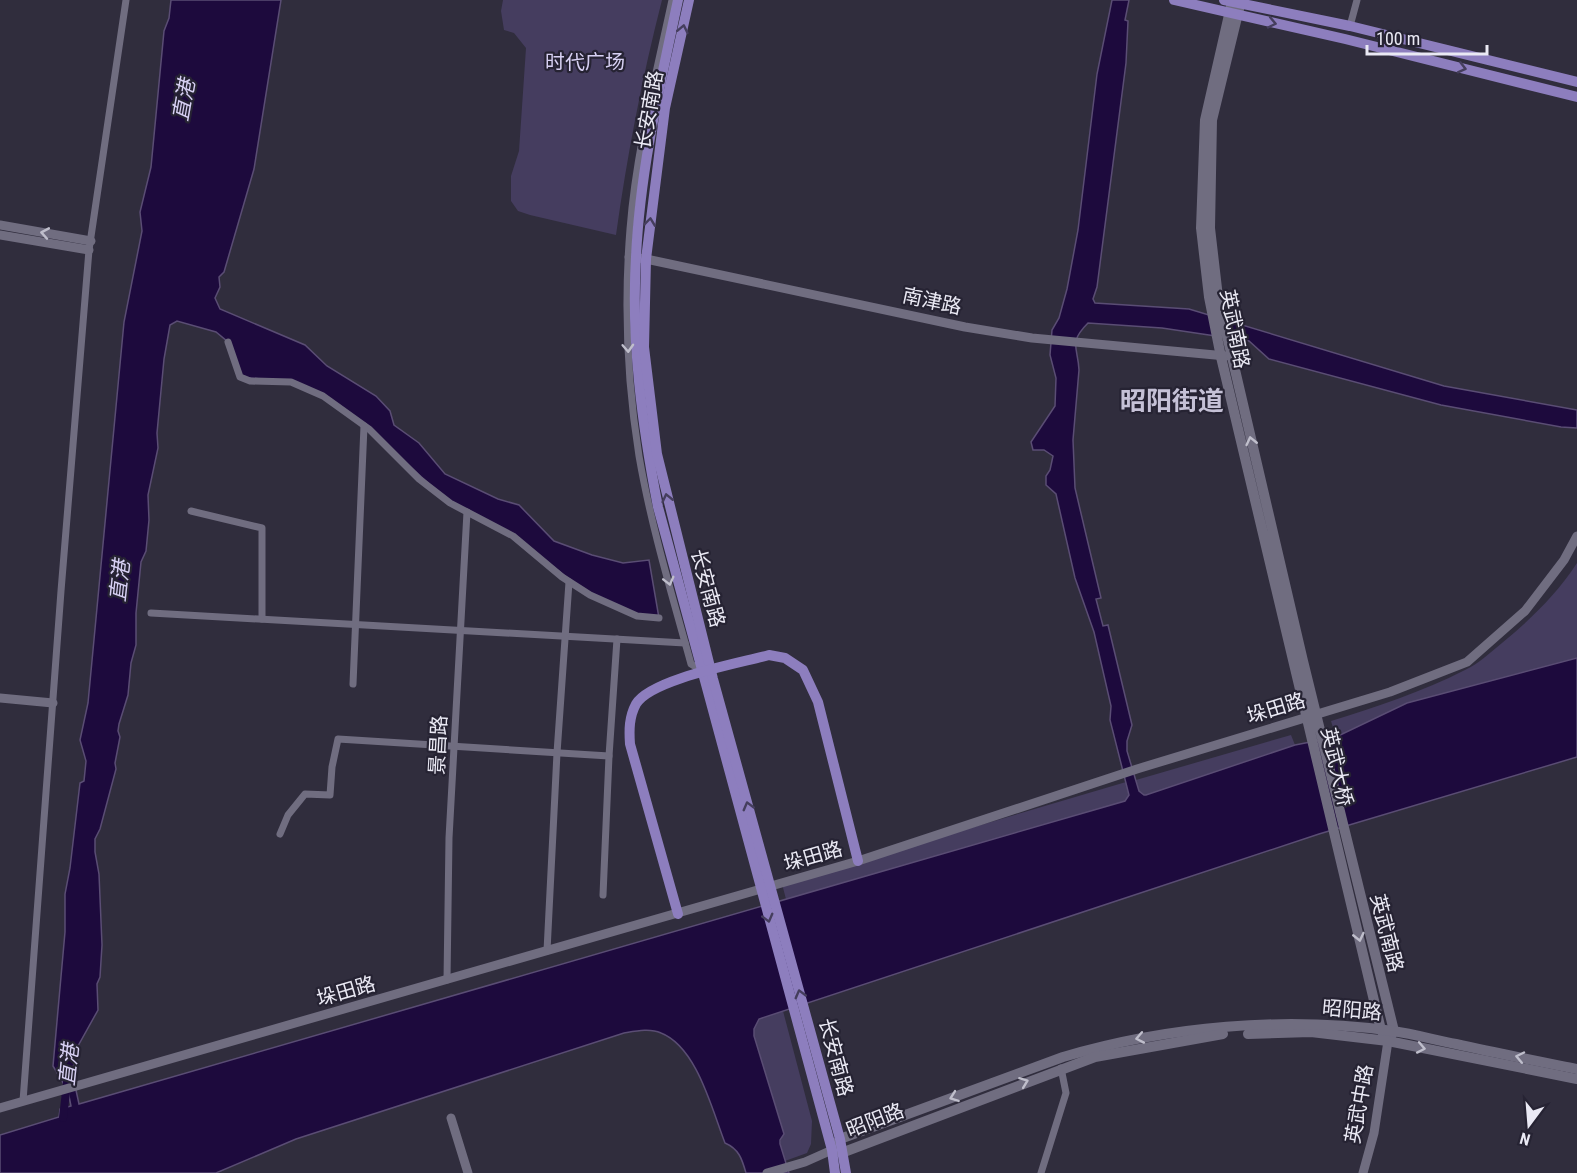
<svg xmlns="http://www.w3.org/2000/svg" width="1577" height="1173" font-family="'Roboto Condensed','Noto Sans SC',sans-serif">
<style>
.green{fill:#453d5f}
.water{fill:#1d0a3d;stroke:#5a4d74;stroke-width:1.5}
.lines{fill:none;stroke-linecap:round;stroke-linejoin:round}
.canal{stroke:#1d0a3d;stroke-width:8}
.minor{stroke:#706d80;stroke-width:7}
.tertiary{stroke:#706d80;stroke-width:9}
.secondary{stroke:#706d80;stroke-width:10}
.primary{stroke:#8d7ebe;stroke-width:10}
.oneway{stroke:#453e5d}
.oneway2{stroke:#bfbecb}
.labels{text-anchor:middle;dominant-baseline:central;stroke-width:4.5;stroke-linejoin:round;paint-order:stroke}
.park-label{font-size:20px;fill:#d7d0f3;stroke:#262333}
.street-label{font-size:20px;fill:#eae9f4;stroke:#262333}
.water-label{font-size:21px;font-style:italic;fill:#d7d0f3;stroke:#262333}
.district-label{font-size:26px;font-weight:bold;fill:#c5c1d6;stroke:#262333}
</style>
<rect width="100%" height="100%" fill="#302d3d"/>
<g class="green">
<path d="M 503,0 L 662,0 C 642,78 627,156 616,235 L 530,215 L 518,211 L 511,201 L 511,176 L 519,151 L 526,48 L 514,33 L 504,30 L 501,11 Z"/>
<path d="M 1577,563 L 1577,658 L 1407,703 L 1336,737 L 1331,721 C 1376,707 1422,692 1465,670 C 1478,664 1490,653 1502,643 C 1531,619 1556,595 1577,563 Z"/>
<polygon points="1291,735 1295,745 1146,795 1144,795 1139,791 1136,780"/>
<polygon points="1126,782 1129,795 1125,801 786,899 782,884"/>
<path d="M 783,1011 L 812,1121 L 811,1144 L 807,1153 L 785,1161 C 782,1151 777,1143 784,1134 L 754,1036 L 754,1029 L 759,1019 Z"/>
</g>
<path class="water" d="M 171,0 L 281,0 L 254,169 L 224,272 L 219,277 L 220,287 L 215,298 L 220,309 L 305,345 L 327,366 L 376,396 L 390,411 L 394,425 L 419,443 L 445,474 L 498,499 L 519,505 L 554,541 L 592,555 L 623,563 L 649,560 L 659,618 L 637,616 L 590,595 L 513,536 L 450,503 L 369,429 L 323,396 L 291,382 L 240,377 L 228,342 L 216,332 L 177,321 L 170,325 L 164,359 L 157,433 L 158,448 L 148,495 L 149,520 L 146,551 L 141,562 L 136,613 L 136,645 L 131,663 L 128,695 L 119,724 L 118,731 L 120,737 L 115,763 L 116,769 L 100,829 L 95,839 L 95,852 L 99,874 L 102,945 L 100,977 L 97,984 L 98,1010 L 78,1046 L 72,1072 L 79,1104 L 1125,801 L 1129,795 L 1110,720 L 1111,706 L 1094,632 L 1075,578 L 1056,494 L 1046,485 L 1046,476 L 1050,470 L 1053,456 L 1044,450 L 1033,450 L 1031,442 L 1055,406 L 1056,378 L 1050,355 L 1052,330 L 1059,318 L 1067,289 L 1078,230 L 1097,74 L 1112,0 L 1129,0 L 1125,20 L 1128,21 L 1126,63 L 1097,287 L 1093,299 L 1095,303 L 1189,309 L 1444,386 L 1577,410 L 1577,428 L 1561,427 L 1441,405 L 1269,359 L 1249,341 L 1162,328 L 1088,323 C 1068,343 1078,347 1079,370 L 1073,440 L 1075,488 L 1101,598 L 1096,599 L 1103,626 L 1108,625 L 1132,725 L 1127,741 L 1127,751 L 1139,791 L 1144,795 L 1146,795 L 1295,745 L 1336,737 L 1407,703 L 1577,658 L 1577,757 L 1319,834 L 759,1019 L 754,1029 L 754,1036 L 784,1134 L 780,1140 L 780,1144 L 789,1173 L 746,1173 C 742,1159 739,1149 725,1143 C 712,1110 697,1047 661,1033 C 650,1028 636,1031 624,1033 L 296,1139 L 216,1173 L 0,1173 L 0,1135 L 59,1117 L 60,1109 L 71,1106 L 68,1091 L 53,1066 L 65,932 L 65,894 L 70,868 L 80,783 L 84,781 L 86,761 L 80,740 L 88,703 L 124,322 L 142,231 L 140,212 L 151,167 L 164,31 L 169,18 Z"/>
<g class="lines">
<polyline class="canal" points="63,1118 67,1083"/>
<g class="minor">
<path d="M 672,0 C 656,75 636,152 630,229 C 624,304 627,381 639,456 C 651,526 672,595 691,664 L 704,672"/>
<polyline points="1350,26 1357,0"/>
<polyline points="228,342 240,377 250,381 291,382 323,396 369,429 419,479 450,503 513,536 562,577 590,595 637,616 659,618"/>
<polyline points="191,511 262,528 262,619"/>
<polyline points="151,613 685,643"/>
<polyline points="353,684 364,426"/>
<polyline points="280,834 288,815 305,794 330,795 332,767 338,739 609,756"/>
<polyline points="603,895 609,756 617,639"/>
<polyline points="547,951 557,753 569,582"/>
<polyline points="447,980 449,838 467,512"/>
<polyline points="23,1101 61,591 89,250 126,0"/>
<polyline points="1041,1173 1066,1093 1061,1068"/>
</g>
<g class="tertiary">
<polyline points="0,225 91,241"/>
<polyline points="0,235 89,250"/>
<polyline points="629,257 646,259 965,327 1032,338 1226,356"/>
<polyline points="0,698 53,703"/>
<polyline points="0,1108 858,861 1137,769 1390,692 1467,662 1525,611 1564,560 1577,536"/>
<polyline points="451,1118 468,1173"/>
<polyline points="767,1173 805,1162 832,1150"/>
<polyline points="1363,1173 1374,1133 1388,1041"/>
</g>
<g class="secondary">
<polyline points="1231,6 1205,120 1201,228 1209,297 1221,357 1381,1030 1388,1041 1394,1031 1303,661 1218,297 1210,228 1212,120 1240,5"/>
<polyline points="1248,1034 1311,1032 1388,1041 1577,1079"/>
<path d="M 835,1146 L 840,1139 L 1063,1057 C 1168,1026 1284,1016 1393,1031 C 1414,1034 1435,1040 1456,1044 C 1496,1053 1537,1061 1577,1069"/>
<polyline points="835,1151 844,1152 1095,1057 1223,1034"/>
</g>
<g class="primary">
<path d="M 678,0 C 660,85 640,170 636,257 C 631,341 642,425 658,507 L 832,1150 L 835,1173"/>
<polyline points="689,0 665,108 646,259 644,347 657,454 713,679 840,1139 846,1173"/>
<polyline points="1174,0 1345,39 1577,97"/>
<polyline points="1224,0 1350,26 1577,82"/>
<path d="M 678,914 L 630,744 C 629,730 629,717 636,704 C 651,679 740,663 769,655 L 785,658 L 803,670 L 818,702 L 858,861"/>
</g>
</g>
<defs><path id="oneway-chevron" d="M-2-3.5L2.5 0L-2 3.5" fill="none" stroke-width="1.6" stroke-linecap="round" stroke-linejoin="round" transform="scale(1.5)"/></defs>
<g class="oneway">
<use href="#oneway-chevron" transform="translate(1272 23) rotate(12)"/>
<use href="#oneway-chevron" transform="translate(683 29) rotate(-78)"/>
<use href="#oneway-chevron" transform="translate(1462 68) rotate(14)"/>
<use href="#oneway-chevron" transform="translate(650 222) rotate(-83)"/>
<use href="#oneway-chevron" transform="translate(667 498) rotate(-103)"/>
<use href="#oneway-chevron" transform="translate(748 806) rotate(-105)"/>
<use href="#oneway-chevron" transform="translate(768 918) rotate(75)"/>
<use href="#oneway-chevron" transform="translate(800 994) rotate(-105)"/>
</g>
<g class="oneway2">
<use href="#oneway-chevron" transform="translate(45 233) rotate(-170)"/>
<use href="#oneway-chevron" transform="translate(628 348) rotate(87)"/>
<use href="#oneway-chevron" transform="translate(1251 441) rotate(-103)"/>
<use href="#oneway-chevron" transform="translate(669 581) rotate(76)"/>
<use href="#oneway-chevron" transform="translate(1359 937) rotate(77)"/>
<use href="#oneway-chevron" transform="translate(1140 1038) rotate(169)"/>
<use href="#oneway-chevron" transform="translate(1421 1048) rotate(11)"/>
<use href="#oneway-chevron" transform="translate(1520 1057) rotate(-168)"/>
<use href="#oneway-chevron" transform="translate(1024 1082) rotate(-21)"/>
<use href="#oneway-chevron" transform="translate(954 1097) rotate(160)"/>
</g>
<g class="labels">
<g class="park-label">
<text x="585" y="62">时代广场</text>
</g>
<g class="street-label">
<text transform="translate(649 110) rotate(-80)">长安南路</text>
<text transform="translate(932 301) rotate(12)">南津路</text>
<text transform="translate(1235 329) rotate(79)">英武南路</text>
<text transform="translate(708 588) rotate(75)">长安南路</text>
<text transform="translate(1276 708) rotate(-17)">垛田路</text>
<text transform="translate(438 745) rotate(-87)">景昌路</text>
<text transform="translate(1337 767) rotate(77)">英武大桥</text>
<text transform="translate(813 856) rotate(-16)">垛田路</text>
<text transform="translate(1387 933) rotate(76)">英武南路</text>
<text transform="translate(346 991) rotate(-16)">垛田路</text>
<text transform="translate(1352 1010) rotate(5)">昭阳路</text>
<text transform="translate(836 1057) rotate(75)">长安南路</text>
<text transform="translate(1359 1104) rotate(-80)">英武中路</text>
<text transform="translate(875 1120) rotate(-21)">昭阳路</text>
</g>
<g class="water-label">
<text transform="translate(184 100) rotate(-80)">直港</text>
<text transform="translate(120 581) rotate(-84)">直港</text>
<text transform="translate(69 1065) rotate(-84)">直港</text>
</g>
<g class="district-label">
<text x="1172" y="401">昭阳街道</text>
</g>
</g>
<g transform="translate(1529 1125) rotate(196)" stroke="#262333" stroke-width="4.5" paint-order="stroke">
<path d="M0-4.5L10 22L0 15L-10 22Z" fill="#eae9f4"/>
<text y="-9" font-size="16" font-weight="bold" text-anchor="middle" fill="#eae9f4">N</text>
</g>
<path d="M1367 45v9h120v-9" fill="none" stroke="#eae9f4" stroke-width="3"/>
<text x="1376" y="45" font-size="18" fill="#eae9f4" stroke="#262333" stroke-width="4.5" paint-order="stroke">100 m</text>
</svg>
